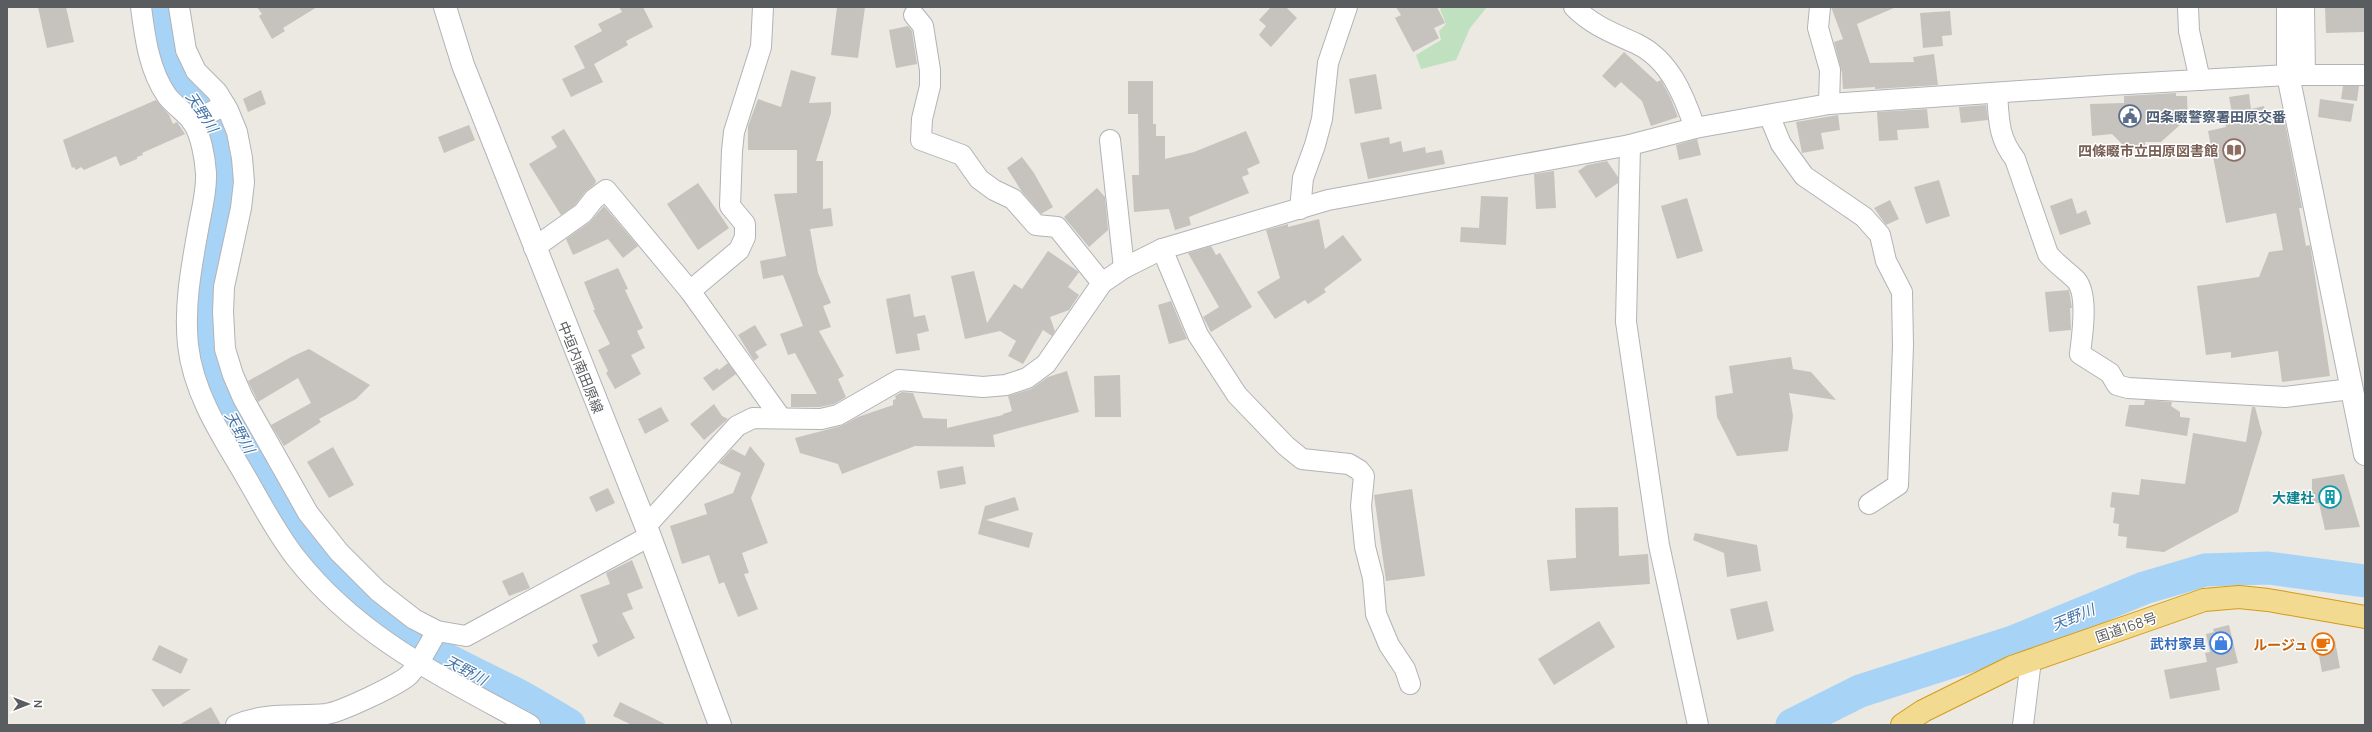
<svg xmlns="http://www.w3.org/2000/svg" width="2372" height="732" font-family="Manrope,'Noto Sans JP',sans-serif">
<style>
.green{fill:#bfe1c0}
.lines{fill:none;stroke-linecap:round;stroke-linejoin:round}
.river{stroke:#a6d3f6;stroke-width:33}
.building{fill:#c6c3be}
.street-casing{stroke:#b2b3b7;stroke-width:22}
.secondary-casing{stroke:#b1b3b7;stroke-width:24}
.highway-casing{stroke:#d69b16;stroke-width:24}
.street{stroke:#fff;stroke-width:20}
.secondary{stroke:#fff;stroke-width:22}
.highway{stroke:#f2da91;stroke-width:22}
.labels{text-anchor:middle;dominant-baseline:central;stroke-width:3;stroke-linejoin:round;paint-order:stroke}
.service-label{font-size:14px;font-weight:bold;fill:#4e5e75;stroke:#fff;text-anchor:start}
.education-label{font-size:14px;font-weight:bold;fill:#785e54;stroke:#fff;text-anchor:end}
.street-label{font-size:14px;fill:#5a5d60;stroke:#fff}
.culture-label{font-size:14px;font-weight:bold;fill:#0d838f;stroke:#fff;text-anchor:end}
.shop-label{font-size:14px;font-weight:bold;fill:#366cbe;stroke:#fff;text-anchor:end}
.food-label{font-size:14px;font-weight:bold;fill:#c56008;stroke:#fff;text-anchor:end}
.water-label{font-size:15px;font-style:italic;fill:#4674a6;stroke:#fff}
</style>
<rect width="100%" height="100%" fill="#ebe9e1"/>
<polygon class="green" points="1443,7 1487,7 1470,28 1456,60 1421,69 1416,55 1441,40 1439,31 1446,24 1440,9"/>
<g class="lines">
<g class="river">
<path d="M 159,7 C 162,30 164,56 178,77 C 195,103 217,121 224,153 C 229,175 221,200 217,221 C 209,256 200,292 203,329 C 206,375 229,415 251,454 C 277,499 308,552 344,589 C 392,636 455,664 514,693 C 533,703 551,714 569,725"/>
<polyline points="1792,725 1860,691 2013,642 2144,588 2205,570 2268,568 2365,581"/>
</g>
</g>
<g class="building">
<polygon points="38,7 66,7 74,42 47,48"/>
<polygon points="257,7 317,7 283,28 285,31 272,39 259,16 262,14"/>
<polygon points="619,7 643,7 653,27 626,41 628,45 594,64 603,82 571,97 562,79 585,68 574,46 602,31 598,24 622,12"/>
<polygon points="837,7 865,7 858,58 831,55"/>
<polygon points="1271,7 1286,7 1297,18 1271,47 1259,35 1266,26 1259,20"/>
<polygon points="1396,7 1437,7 1445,23 1434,28 1439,38 1413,52 1395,18 1401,15"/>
<polygon points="1831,7 1896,7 1857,24 1870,63 1914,62 1913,57 1934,54 1938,85 1875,89 1875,87 1843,89 1842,73 1834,42 1843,39"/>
<polygon points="2325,7 2365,7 2365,32 2326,33"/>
<polygon points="1950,11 1952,35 1942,36 1943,46 1923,48 1920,13"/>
<polygon points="908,26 912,31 917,64 896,68 889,30"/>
<polygon points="1624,52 1657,82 1661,80 1670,97 1678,117 1651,126 1642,101 1621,82 1615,88 1602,76"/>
<polygon points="791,70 816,77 809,103 831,102 831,113 816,161 823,161 823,209 831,208 833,226 810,229 818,273 831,303 823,306 831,327 819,331 844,376 838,379 846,397 834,404 820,407 791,407 791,394 817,394 795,353 788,355 780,334 803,326 783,275 763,279 760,261 786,256 774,194 797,193 797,150 748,150 748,126 758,99 781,107"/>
<polygon points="1376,74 1382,109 1355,114 1349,79"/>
<polygon points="1128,81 1153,81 1153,124 1156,124 1156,136 1165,136 1165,159 1194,152 1246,131 1260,163 1247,169 1249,174 1242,177 1249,193 1189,217 1191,225 1175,230 1169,209 1134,212 1132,175 1139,175 1138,114 1128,114"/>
<polygon points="2343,86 2359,86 2357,101 2341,99"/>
<polygon points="261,90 266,104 248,112 243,99"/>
<polygon points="2176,93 2176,96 2187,96 2188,123 2181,124 2161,142 2145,142 2145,146 2125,147 2112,134 2092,136 2090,104 2124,103 2124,96"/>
<polygon points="2249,94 2251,109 2264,106 2267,117 2283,113 2302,208 2299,208 2306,246 2310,245 2312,257 2330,376 2282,382 2278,351 2231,358 2231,352 2206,355 2197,286 2259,277 2269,252 2283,250 2276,213 2226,223 2208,131 2226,127 2223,115 2232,113 2229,97"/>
<polygon points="2320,99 2354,104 2351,122 2318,117"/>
<polygon points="156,100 169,115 173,124 177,122 185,134 142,153 143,155 137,157 137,159 120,166 116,156 84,170 81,167 76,170 74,167 72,168 63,140"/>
<polygon points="1986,105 1988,120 1961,123 1959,107"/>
<polygon points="1927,109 1929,128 1897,130 1898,140 1879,141 1877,112"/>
<polygon points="1838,115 1840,130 1821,133 1824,149 1802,153 1796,122"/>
<polygon points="469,125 475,140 444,153 438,137"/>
<polygon points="564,129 596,181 595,184 585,192 575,205 561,215 529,164 557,147 551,137"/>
<polygon points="1389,137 1390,144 1401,141 1403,152 1425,147 1426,153 1442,150 1445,164 1368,179 1360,143"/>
<polygon points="1697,139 1701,155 1679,160 1676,145"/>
<polygon points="1022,157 1034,173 1053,207 1041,214 1022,192 1007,168"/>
<polygon points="1607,161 1618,177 1618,183 1596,198 1578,171 1587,165"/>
<polygon points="1554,171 1556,208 1536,209 1534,174"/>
<polygon points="1939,180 1950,216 1926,224 1914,187"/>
<polygon points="698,183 729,228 698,250 667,204"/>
<polygon points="1097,188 1105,197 1108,230 1089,247 1064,217"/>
<polygon points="1481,196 1508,197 1506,245 1460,242 1461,227 1479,228"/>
<polygon points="1687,198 1703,251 1677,259 1661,206"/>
<polygon points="2072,198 2077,214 2086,210 2091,224 2060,235 2050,206"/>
<polygon points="1890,200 1899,219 1886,225 1874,208"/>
<polygon points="604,206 638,246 623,258 608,239 573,255 566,239 590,222"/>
<polygon points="1319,219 1325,249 1343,235 1362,260 1324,289 1326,292 1308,304 1305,300 1275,319 1257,292 1280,278 1266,230 1288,224 1288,227"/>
<polygon points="1211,246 1216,255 1220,253 1252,307 1211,332 1203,317 1219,307 1188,253"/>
<polygon points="1048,251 1079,272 1068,287 1079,295 1069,310 1050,317 1055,331 1052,336 1043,330 1023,364 1008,356 1016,341 1000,331 965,339 951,276 974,271 987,323 1014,284 1022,289"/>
<polygon points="618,268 628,289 625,290 643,328 637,331 645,348 631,355 641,374 615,389 606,373 608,371 598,350 610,344 593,310 595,310 584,282"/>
<polygon points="2069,290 2072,308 2070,308 2071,330 2049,332 2045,292"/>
<polygon points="910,294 914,317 925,315 929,331 917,334 920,350 896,354 886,299"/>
<polygon points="1171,301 1187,339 1169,344 1158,305"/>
<polygon points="755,325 767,345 755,352 759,357 754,361 738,335"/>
<polygon points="309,349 370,385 356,399 319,419 321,422 284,446 271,425 311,403 298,378 258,402 248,381 293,356"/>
<polygon points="1791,357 1793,369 1811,372 1836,400 1789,393 1793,416 1788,451 1737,456 1717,417 1715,396 1733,393 1729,366"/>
<polygon points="728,363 736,374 713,391 703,378 717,368 719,370"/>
<polygon points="1067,371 1079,412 993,435 995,447 915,446 842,474 838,464 800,453 795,438 841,426 858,417 893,405 893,400 896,399 895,396 902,392 913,393 923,418 947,419 947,428 1003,415 1003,414 1012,411 1008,396 1031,389 1048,377"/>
<polygon points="1120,375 1121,417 1095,417 1094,376"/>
<polygon points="2145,400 2172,402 2171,406 2180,412 2180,417 2190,418 2187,436 2125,426 2129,405 2144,405"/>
<polygon points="714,404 722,416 728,419 704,440 690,424"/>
<polygon points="661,407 669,421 645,434 638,419"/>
<polygon points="2252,407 2255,407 2262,433 2238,512 2164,552 2126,548 2127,537 2118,536 2119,524 2113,523 2115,508 2110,507 2112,492 2139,495 2141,479 2185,484 2193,433 2246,442"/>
<polygon points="750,446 765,464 751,498 768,543 742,553 749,573 744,574 758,609 738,617 724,582 719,584 709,555 682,564 670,526 707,514 704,504 733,493 741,473 719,463 732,449 745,456"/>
<polygon points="333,447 354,485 329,498 307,462"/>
<polygon points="963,466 966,484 940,489 937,471"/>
<polygon points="2344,474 2360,527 2325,530 2319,503 2285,505 2284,494 2312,490 2312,479"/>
<polygon points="608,488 615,503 596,512 589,497"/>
<polygon points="1412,489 1425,576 1386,581 1374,495"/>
<polygon points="1015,497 1019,510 986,520 1033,533 1029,548 978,534 985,506"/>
<polygon points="1618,507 1619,556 1648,554 1650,584 1550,591 1547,560 1576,558 1575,508"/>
<polygon points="1695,533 1757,545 1761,571 1727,577 1724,553 1693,540"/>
<polygon points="632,560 643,588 627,594 633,609 622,613 635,638 598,657 592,645 598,642 580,595 610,584 606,573"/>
<polygon points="523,572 530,588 509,596 502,581"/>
<polygon points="1767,601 1774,631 1737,640 1730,609"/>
<polygon points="1599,621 1615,647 1554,685 1538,659"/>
<polygon points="2229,625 2238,663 2216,668 2220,690 2170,699 2164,670 2207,662 2205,653 2210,652 2206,634 2214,632 2213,629"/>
<polygon points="2335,641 2340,668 2322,672 2317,645"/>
<polygon points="159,645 188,659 181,674 152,660"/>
<polygon points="151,689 191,689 163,707"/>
<polygon points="620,702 667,725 632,725 613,716"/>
<polygon points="211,707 221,725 179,725"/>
</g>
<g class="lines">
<g class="street-casing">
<g id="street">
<path d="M 141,7 C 145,38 149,70 167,96 C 174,105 185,112 192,121 C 201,134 205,158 206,173 C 207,192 201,212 198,230 C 191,269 184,306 188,345 C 193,390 217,429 240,467 C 258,497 274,530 296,558 C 359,638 443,677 530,725"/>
<polyline points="179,7 186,50 196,71 217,92 228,110 237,132 242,158 244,182 241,208 224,287 223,312 225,349 233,375 243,398 308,513 339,552 378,591 414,619 437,631 466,636 648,537"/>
<path d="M 1574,7 C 1593,26 1613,33 1637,44 C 1670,60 1684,96 1695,128"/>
<polyline points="1820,7 1818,28 1830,70 1829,104"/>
<polyline points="2188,7 2189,31 2200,80"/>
<polyline points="2304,7 2305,75"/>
<polyline points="914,15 923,26 930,70 930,86 922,119 921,140 962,155 979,179 994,190 1013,199 1036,225 1057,227 1102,283"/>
<path d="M 1997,93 C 1999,120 1998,137 2015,159 L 2048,254 C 2056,264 2067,271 2076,280 C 2089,295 2082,336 2080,354 L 2110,373 L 2117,385 L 2128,388 L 2285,397 L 2351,389"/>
<polyline points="1769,115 1781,144 1804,176 1864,217 1880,235 1886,261 1902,292 1903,346 1898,485 1869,504"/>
<polyline points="192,122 225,105"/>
<polyline points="1110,140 1124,268"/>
<polyline points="1630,145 1626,322 1659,545 1698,725"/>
<polyline points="1300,209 1303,178 1315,145 1322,119 1328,63 1347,7"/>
<polyline points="534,248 583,213 594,199 606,190 690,291 781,418"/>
<polyline points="1162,249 1198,335 1237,395 1286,446 1302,459 1349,464 1359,470 1364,476 1361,506 1365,547 1373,578 1376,614 1389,645 1405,669 1410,684"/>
<polyline points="690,291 739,250 745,237 745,224 730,206 732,151 734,132 761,47 763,7"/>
<polyline points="646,526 737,426 753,418 821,419 838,415 899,380 983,387 1006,385 1027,378 1046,364 1102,283 1124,268 1162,249 1328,200 1630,145 1695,128 1829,104 2109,85 2288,75 2365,75"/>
<path d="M 236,725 C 265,712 296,717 326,714 C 341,712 398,685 409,675 C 421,662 428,646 437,631"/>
<polyline points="2023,725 2031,660"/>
</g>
</g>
<g class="secondary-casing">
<g id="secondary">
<polyline points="445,7 463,65 646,526 720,725"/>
<polyline points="2288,7 2288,75 2365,454"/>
</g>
</g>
<g class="highway-casing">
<polyline id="highway" points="1902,725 1923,711 2012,667 2204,600 2239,597 2268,600 2365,617"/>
</g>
<use href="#street" class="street"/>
<use href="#secondary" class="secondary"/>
<use href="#highway" class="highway"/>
</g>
<defs>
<g id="civic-ring" transform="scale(1.15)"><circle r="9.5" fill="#fff" stroke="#5c6f8a" stroke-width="1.5"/><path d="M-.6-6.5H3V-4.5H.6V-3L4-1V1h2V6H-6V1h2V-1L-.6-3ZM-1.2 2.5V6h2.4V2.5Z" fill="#5c6f8a"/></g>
<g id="library-ring" transform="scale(1.15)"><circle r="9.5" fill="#fff" stroke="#8d6e63" stroke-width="1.5"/><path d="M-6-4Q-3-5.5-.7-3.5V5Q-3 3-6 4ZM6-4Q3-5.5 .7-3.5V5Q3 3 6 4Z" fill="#8d6e63"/></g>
<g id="building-ring" transform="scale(1.15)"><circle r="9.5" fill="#fff" stroke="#0f9aa8" stroke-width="1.5"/><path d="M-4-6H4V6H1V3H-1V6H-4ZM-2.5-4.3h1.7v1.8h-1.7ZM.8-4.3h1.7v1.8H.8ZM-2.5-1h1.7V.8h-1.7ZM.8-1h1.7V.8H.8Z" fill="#0f9aa8"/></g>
<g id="shop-ring" transform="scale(1.15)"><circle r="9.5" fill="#fff" stroke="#3f7fe0" stroke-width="1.5"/><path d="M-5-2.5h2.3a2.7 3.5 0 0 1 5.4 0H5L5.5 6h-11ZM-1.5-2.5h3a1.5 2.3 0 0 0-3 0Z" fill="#3f7fe0"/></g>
<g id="cafe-ring" transform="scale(1.15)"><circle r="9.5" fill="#fff" stroke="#e8710a" stroke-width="1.5"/><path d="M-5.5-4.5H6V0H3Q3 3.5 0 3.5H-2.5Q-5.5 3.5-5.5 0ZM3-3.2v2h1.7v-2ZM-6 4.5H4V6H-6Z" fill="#e8710a"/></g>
</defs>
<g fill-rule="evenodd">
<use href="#civic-ring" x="2130" y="116"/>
<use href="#library-ring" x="2234" y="150"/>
<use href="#building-ring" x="2330" y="497"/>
<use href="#shop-ring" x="2221" y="643"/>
<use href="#cafe-ring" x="2323" y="644"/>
</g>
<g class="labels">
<g class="service-label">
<text x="2146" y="116">四条畷警察署田原交番</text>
</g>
<g class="education-label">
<text x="2218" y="150">四條畷市立田原図書館</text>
</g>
<g class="street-label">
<text transform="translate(581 367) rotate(68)">中垣内南田原線</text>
<text transform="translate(2126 627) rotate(-19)">国道168号</text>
</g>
<g class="culture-label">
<text x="2314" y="497">大建社</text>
</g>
<g class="shop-label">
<text x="2206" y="643">武村家具</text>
</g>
<g class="food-label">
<text x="2308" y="644">ルージュ</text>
</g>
<g class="water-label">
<text transform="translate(202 112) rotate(57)">天野川</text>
<text transform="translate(240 432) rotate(62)">天野川</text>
<text transform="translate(2073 617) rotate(-22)">天野川</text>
<text transform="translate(466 670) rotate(28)">天野川</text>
</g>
</g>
<rect width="2372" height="732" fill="none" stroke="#5a5d60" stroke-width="16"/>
<g transform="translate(28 704) rotate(90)" stroke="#ffffff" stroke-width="3" paint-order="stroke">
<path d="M0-3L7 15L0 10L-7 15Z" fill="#5a5d60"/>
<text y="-6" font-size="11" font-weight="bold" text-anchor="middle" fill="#5a5d60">N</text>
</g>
</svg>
